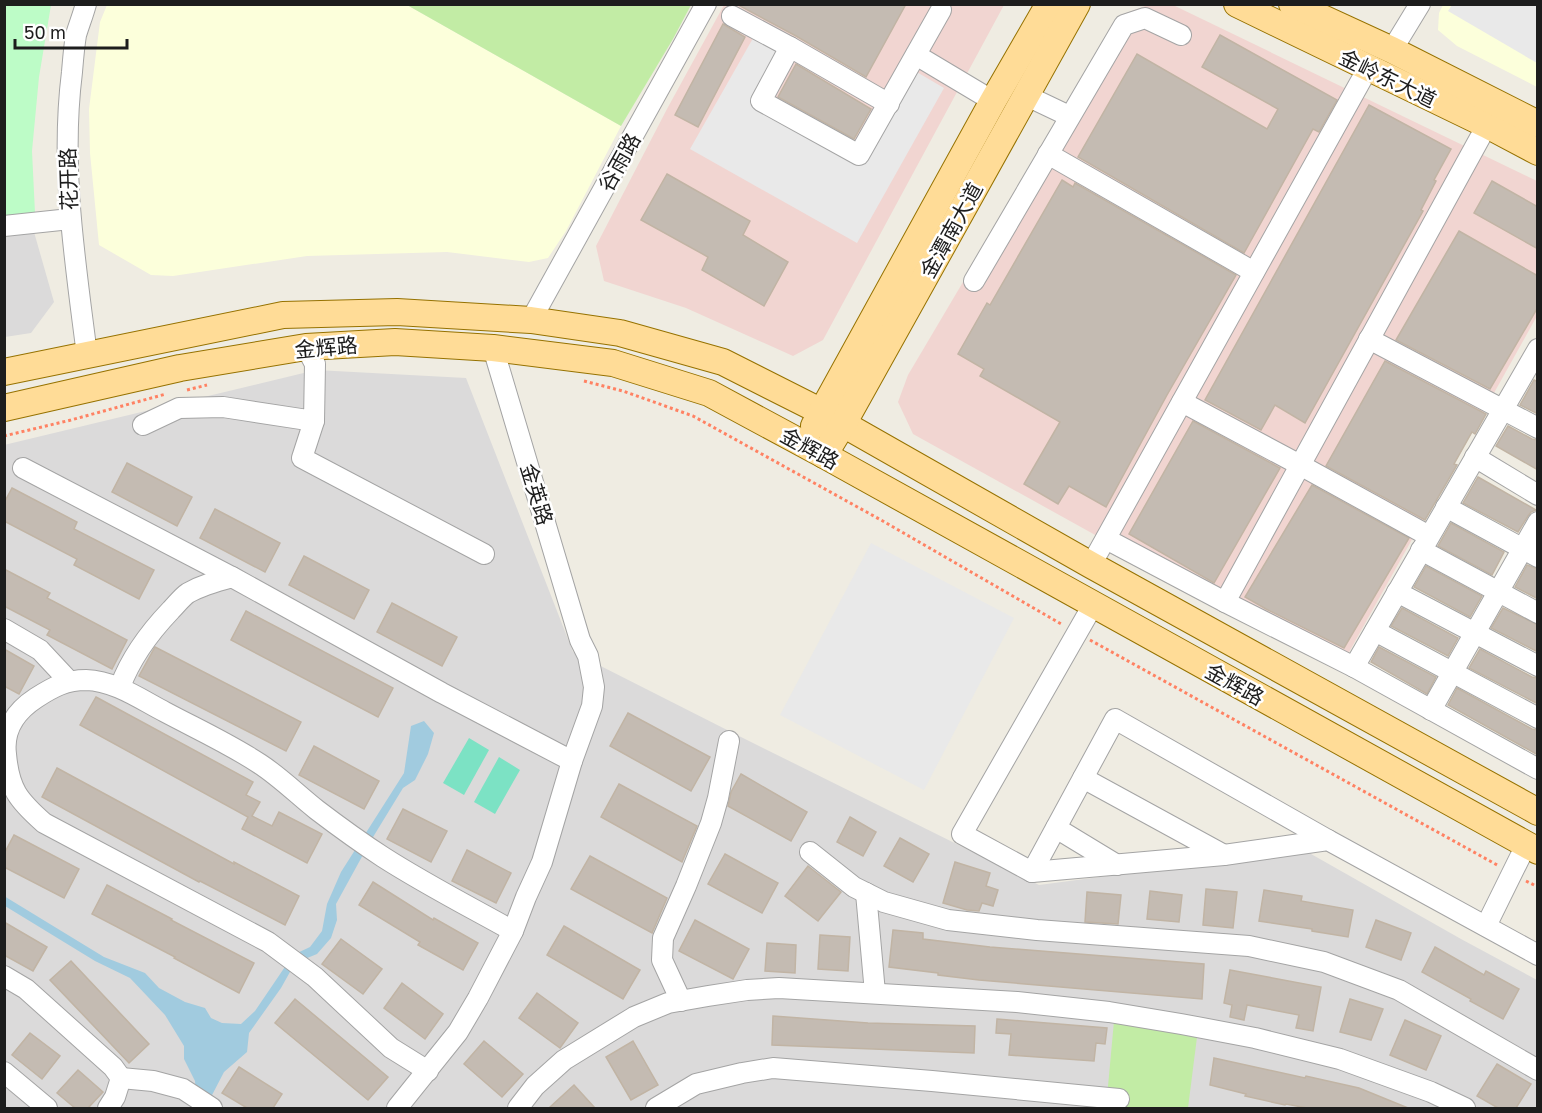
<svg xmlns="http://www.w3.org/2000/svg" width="1542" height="1113" font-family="'Golos Text','Noto Sans SC',sans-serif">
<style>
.residential{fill:#dbdada}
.commercial{fill:#f1d5d1}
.education{fill:#fcffdb}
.grass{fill:#c2eca5}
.park{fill:#bdfcc7}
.pitch{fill:#7ce2c4}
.parking{fill:#e9e9e9}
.water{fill:#a1cbdf}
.building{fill:#c4bbb2;stroke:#c1b4a4;stroke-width:1.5}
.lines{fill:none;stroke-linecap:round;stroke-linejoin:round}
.minor-casing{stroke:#a4a4a4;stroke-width:22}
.major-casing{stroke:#967200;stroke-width:28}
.path{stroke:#ff8263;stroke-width:3;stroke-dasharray:3 3;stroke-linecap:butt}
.minor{stroke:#fff;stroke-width:20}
.major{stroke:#ffdc97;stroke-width:26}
.labels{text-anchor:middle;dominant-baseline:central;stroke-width:5;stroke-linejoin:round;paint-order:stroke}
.street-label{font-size:21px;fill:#1d1d1d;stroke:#fff}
</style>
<rect width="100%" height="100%" fill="#efece2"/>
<g class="residential">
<polygon points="34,232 54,302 31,333 5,337 5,237"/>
<polygon points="316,370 466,378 573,652 737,735 1039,885 1304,850 1461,939 1537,980 1537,1108 5,1108 4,445"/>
</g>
<g class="commercial">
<polygon points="724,5 1004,5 823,340 793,356 686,308 604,281 596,246 667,109"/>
<polygon points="1148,5 1173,5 1537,181 1537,316 1339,670 913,434 898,402 908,375 1121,15"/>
</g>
<g class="education">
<polygon points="107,5 407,5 621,126 566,231 548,258 529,262 447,252 307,256 173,276 151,275 99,245 90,153 89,109 100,22"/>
<polygon points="1443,5 1537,5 1537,87 1457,46 1438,30 1439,13"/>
</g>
<g class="grass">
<polygon points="407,5 691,5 673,39 621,126"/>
<polygon points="1114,1021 1197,1037 1188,1108 1106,1108"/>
</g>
<polygon class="park" points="4,5 51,5 39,77 32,151 35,213 4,217"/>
<g class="pitch">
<polygon points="469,738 489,750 464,795 443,783"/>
<polygon points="499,757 520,770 495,814 474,802"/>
</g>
<g class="parking">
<polygon points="1452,5 1537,5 1537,63 1448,11"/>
<polygon points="756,33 783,48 751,103 863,164 915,71 944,88 857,243 690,149"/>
<polygon points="871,543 1014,618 924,790 780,715"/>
</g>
<polygon class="water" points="424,721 434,733 428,754 415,780 403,788 370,842 336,904 337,920 331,938 317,954 295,963 281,988 249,1033 247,1052 224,1072 211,1097 211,1108 194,1108 196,1095 195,1081 184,1059 184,1046 165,1015 130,978 95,961 5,906 4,896 104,957 145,973 159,988 185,1002 205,1008 211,1018 222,1023 241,1024 255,1011 293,955 310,947 322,931 327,904 341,872 404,773 411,726"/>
<g class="building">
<polygon points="741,4 906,4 866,77 796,36 740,6"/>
<polygon points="723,24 745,37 698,127 675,115"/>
<polygon points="1220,35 1337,100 1319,132 1313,129 1244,253 1078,157 1137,54 1267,129 1278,109 1202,67"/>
<polygon points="796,64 871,109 854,139 778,97"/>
<polygon points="1369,105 1451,149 1434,180 1436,181 1421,210 1423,211 1305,423 1275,405 1261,430 1205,400"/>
<polygon points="667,174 750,221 743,235 788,262 764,306 702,270 708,257 641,220"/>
<polygon points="1062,180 1073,187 1075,183 1236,275 1167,395 1106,507 1069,486 1058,504 1024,484 1060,422 980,376 984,369 958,354 987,303 990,305"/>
<polygon points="1492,181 1538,207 1538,249 1474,213"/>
<polygon points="1459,231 1538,276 1538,307 1490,389 1396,340"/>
<polygon points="1385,361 1486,414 1475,434 1472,432 1454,464 1457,465 1425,520 1326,466"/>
<polygon points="1534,380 1538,382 1538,414 1520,405"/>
<polygon points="1193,421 1280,468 1214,583 1129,534"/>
<polygon points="1508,426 1532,439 1538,440 1538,470 1496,446"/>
<polygon points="127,463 192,497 177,526 112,492"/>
<polygon points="1478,477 1536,510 1531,512 1528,516 1518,532 1463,503"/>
<polygon points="1312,485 1409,538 1344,648 1266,609 1245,597"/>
<polygon points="12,488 77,522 74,529 154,570 139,599 74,565 77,559 4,521 4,503"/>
<polygon points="215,509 280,543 265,572 200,538"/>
<polygon points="1451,523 1504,552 1492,575 1438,546"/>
<polygon points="304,556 369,590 354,619 289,585"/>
<polygon points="1527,565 1538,569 1538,599 1515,587"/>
<polygon points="1426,566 1482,596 1470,617 1414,587"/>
<polygon points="4,569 50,593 47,598 127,640 112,669 47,635 50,630 4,606"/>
<polygon points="392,603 457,637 442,666 377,632"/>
<polygon points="1402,608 1458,638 1448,656 1391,626"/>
<polygon points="1503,608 1538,625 1538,652 1491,628"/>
<polygon points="246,611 393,688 378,717 231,640"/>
<polygon points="155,647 301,722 286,751 139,676"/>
<polygon points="1379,647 1436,677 1427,694 1371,662"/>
<polygon points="4,649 34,666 19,694 4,686"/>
<polygon points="1480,649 1532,677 1538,678 1538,704 1469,668"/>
<polygon points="1457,688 1532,729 1538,730 1538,755 1448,705"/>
<polygon points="96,697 253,782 246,795 260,802 252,816 272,826 279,812 322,834 307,863 242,829 248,817 80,725"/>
<polygon points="628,713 710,757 691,791 610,746"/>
<polygon points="314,746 379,781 364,809 299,775"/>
<polygon points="57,768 234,864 234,862 299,896 285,925 200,881 199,882 42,797"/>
<polygon points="741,774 807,812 791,841 728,806 731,792"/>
<polygon points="619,784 697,826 682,862 601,817"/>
<polygon points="403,809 447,831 431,862 387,839"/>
<polygon points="850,817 876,832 863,856 837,842"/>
<polygon points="14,835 79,869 64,898 4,867 4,854"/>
<polygon points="900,838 929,854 913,882 884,866"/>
<polygon points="467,850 511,873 496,903 452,881"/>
<polygon points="725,854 778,883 762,913 708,884"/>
<polygon points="590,856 667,898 652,933 571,889"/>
<polygon points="955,862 990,873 986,886 998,890 993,906 982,903 979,911 967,910 943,903"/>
<polygon points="808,866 841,892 818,921 785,896"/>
<polygon points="373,882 433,920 434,918 478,943 463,970 418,945 420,942 359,905"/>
<polygon points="107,885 172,919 171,920 254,963 239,993 174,958 175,957 92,914"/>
<polygon points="1206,889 1237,892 1233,928 1203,925"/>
<polygon points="1264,890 1302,896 1301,901 1353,910 1348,937 1312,931 1312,929 1259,921"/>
<polygon points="1150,891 1182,895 1179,922 1147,919"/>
<polygon points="1087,892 1121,895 1118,924 1085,922"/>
<polygon points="695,920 749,949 733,979 679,951"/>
<polygon points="1376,920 1411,933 1401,960 1366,947"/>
<polygon points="4,922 47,947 33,971 4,955"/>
<polygon points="564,926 640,970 623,999 547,955"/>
<polygon points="893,930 923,933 923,939 990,947 1204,964 1202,999 979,980 938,975 938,973 889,967"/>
<polygon points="820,935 850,937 848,971 818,969"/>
<polygon points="341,939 382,969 363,994 322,964"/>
<polygon points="767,943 796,945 795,973 765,971"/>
<polygon points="1435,947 1484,975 1486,971 1519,989 1503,1019 1470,1001 1471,999 1422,972"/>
<polygon points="71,961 149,1044 129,1063 50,980"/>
<polygon points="1230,970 1321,987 1313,1031 1296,1028 1299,1015 1247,1005 1244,1020 1230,1017 1232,1005 1224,1003"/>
<polygon points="402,983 443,1014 425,1039 384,1008"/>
<polygon points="537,993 578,1023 560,1048 519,1018"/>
<polygon points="295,999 388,1077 368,1100 275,1023"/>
<polygon points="1350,999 1383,1009 1371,1040 1340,1032"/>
<polygon points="773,1016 868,1023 975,1026 974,1053 772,1045"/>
<polygon points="997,1019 1107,1028 1105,1044 1096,1043 1094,1061 1009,1055 1011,1034 996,1033"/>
<polygon points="1405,1020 1441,1036 1426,1070 1390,1055"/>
<polygon points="30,1033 60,1056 42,1079 12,1055"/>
<polygon points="484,1041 523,1074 502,1097 464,1064"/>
<polygon points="633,1041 658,1085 631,1100 606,1057"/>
<polygon points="1214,1058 1305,1078 1306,1076 1359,1088 1408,1108 1307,1108 1286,1104 1285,1105 1245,1096 1246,1094 1210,1085"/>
<polygon points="1497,1064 1531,1084 1516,1108 1498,1108 1477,1096"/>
<polygon points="239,1067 282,1094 273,1108 247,1108 222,1093"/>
<polygon points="78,1070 103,1092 88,1108 75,1108 57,1093"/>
<polygon points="574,1085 595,1108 549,1108"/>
</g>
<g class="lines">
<g class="minor-casing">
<g id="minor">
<path d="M 86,4 C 83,15 79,25 76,35 C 74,47 73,60 72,72 C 60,168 75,260 87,355"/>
<polyline points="732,16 790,47 889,104"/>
<polyline points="790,47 761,101 859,155 941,10"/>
<polyline points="1392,50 1420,4"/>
<polyline points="916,55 993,101"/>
<polyline points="1027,96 1069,116"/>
<polyline points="1048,154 1254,272"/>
<polyline points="4,226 70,219"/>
<polyline points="974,281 1124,25 1145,18 1181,35"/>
<polyline points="531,320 706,4"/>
<polyline points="1369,339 1538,428"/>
<polyline points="1182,402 1300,465 1429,536"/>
<polyline points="314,421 302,458 484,554"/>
<polyline points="143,425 179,408 223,407 314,421 315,364 306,347"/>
<polyline points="1475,457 1538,495"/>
<polyline points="23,468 232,577"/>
<polyline points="1446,507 1538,557"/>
<polyline points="1106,539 1225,602 1354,667 1538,769"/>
<polyline points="1421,550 1538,613"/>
<polyline points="1091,565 1368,68"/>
<polyline points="1397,592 1538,666"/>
<polyline points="1225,602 1487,125"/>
<polyline points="1093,605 962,834 1032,872 1224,855 1328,840 1538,955"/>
<polyline points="4,629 40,650 69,681"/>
<polyline points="1375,631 1538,718"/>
<polyline points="1354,667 1538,349"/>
<path d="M 120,687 C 131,657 149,633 171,610 C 177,604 182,597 188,593 C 202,585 217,581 232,577 L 442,693 L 572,761"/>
<polyline points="1431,710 1538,522"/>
<polyline points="1083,778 1224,855"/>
<polyline points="1056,828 1117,865"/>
<polyline points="810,852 854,887 884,902 948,920 1037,930 1249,946 1324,962 1399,990 1538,1070"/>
<polyline points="1032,872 1115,719 1328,840"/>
<polyline points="866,893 875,993"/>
<polyline points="1486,926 1526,845"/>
<polyline points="4,976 26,989 113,1067 121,1078 115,1097 108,1108"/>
<polyline points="681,1001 662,960 663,938 686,886 711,823 718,798 729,741"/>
<path d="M 428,1071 L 391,1048 L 315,977 L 268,942 L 44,823 C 18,800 9,789 6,754 C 3,730 16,711 36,698 C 53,687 66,680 86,680 C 115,681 140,699 165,712 C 197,729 230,744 260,764 C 280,777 298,795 317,810 C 338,826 360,842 383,857 C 425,884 470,907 513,931"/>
<polyline points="4,1072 47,1108"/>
<polyline points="121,1078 153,1081 183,1089 212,1108"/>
<polyline points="397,1108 458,1032 478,998 513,931 526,897 542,862 572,761 592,706 594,687 588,656 580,640 493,348"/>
<polyline points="518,1108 535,1086 564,1060 634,1017 668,1003 708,996 747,990 779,988 1017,1002 1109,1012 1181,1024 1255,1038 1340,1059 1431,1092 1465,1108"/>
<polyline points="656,1108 696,1084 742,1073 773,1068 932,1081 1119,1099"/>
</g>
</g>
<g class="major-casing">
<g id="major">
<polyline points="1237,4 1487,125 1538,152"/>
<polyline points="1292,4 1392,50 1538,124"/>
<polyline points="4,372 283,315 397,312 531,320 620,333 723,362 822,412 1091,565 1538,812"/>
<polyline points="4,408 180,368 306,347 395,342 493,348 613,363 709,393 824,455 1538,851"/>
<polyline points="814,426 993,101 1049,4"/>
<polyline points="824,455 843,424 1077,4"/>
</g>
</g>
<g class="path">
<polyline points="4,5 5,4"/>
<polyline points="584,381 623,391 693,416 881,520 1063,625"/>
<polyline points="187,390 207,385"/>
<polyline points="4,436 71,420 166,394"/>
<polyline points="1090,640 1499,866"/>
<polyline points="1526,881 1538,887"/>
</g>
<use href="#minor" class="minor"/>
<use href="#major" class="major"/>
</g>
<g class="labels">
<g class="street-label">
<text transform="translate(1388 78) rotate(26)">金岭东大道</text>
<text transform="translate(619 162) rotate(-61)">谷雨路</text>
<text transform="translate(68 179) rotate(-92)">花开路</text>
<text transform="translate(951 230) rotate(-61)">金潭南大道</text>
<text transform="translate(326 347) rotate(-5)">金辉路</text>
<text transform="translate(810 448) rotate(29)">金辉路</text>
<text transform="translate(537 494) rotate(73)">金英路</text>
<text transform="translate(1235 684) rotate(29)">金辉路</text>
</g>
</g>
<rect width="1542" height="1113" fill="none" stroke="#1d1d1d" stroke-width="12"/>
<path d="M15 39v9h112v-9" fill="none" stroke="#1d1d1d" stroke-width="3"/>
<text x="24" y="39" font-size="18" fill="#1d1d1d" stroke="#ffffff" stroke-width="4.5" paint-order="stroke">50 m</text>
</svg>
